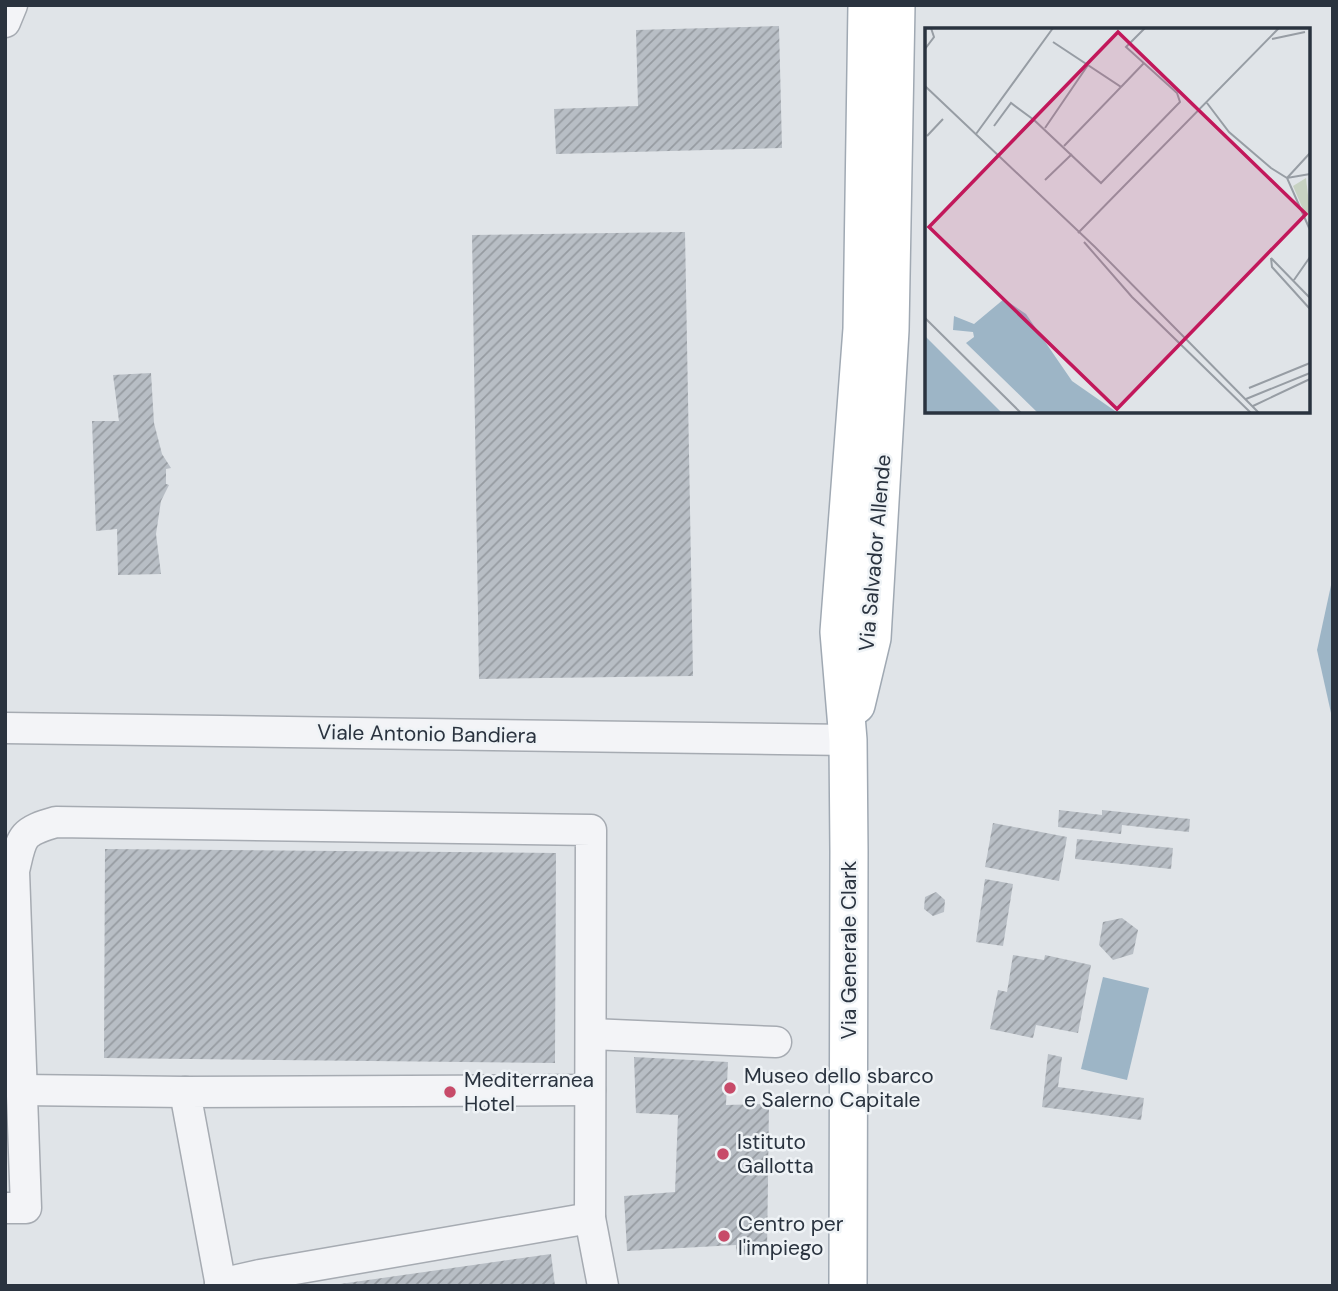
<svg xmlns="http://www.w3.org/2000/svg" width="1338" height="1291" font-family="'DM Sans',sans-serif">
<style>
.water{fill:#9db5c6}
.building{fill:url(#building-hatch)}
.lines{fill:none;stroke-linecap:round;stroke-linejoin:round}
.minor-casing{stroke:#a6abb2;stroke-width:33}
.major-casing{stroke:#a0a9b3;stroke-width:40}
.minor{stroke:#f3f4f7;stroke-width:30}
.major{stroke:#fff;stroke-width:37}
.poi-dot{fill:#c74b69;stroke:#eff3f6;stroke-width:2.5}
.labels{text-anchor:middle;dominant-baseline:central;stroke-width:5;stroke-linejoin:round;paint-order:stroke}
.street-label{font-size:21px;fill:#2a333f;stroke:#eff3f6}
.poi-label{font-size:21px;fill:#2a333f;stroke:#eff3f6;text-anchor:start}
.inset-road{fill:none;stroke:#979da4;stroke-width:2}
.view{fill:#c2185b;fill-opacity:0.15;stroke:#c2185b;stroke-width:3.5}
.inset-edge{fill:none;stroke:#2a333f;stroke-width:3.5}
</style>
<defs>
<pattern id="building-hatch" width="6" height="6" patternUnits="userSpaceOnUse" patternTransform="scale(1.75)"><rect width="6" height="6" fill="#b8bec5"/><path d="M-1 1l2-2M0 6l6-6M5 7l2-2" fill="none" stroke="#969ba1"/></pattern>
</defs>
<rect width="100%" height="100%" fill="#e0e4e8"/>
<g class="water">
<polygon points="1333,576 1333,722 1317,650"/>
<polygon points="1103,977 1149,988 1127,1080 1081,1069"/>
</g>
<g class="building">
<polygon points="779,26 782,148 556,154 554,109 638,106 636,30"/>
<polygon points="685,232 693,676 479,679 472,235"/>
<polygon points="151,373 154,423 162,454 171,468 166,469 166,484 169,485 161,501 156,534 161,574 118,575 117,529 96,531 92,421 119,421 113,375"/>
<polygon points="1059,810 1102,815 1102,810 1190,819 1189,832 1122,825 1121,834 1058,827"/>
<polygon points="993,823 1067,837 1059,881 985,867"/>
<polygon points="1077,839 1173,848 1171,869 1075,859"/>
<polygon points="105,849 556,853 555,1063 104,1058"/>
<polygon points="985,879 1013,884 1003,946 976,942"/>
<polygon points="936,892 945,900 944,912 933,916 924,909 925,897"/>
<polygon points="1122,918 1138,930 1133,954 1113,960 1099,945 1103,922"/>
<polygon points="1013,955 1044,960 1045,955 1091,965 1078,1033 1036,1025 1033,1038 990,1029 998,990 1007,992"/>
<polygon points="1048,1054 1062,1057 1058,1087 1144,1098 1141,1120 1042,1107"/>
<polygon points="634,1057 728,1062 726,1105 769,1104 767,1252 737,1255 736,1245 627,1251 624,1196 675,1192 678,1115 636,1113"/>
<polygon points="551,1254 555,1286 340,1286 340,1284"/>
</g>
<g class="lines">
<g class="minor-casing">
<g id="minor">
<polyline points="5,22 12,5"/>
<polyline points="5,728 848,740"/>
<polyline points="591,1034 776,1042"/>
<polyline points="22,1090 185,1092"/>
<path d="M 5,1208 L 26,1208 L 14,871 C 22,837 20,832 56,822 L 591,830 L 590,1218 L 603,1286"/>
<polyline points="220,1284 260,1275 590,1218"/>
<polyline points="221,1286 185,1092 590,1090"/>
</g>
</g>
<g class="major-casing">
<g id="major">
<polyline points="856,705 872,638 890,330 896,5"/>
<polyline points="848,1286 849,851 848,740 839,632 862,329 867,5"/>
</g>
</g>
<use href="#minor" class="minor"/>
<use href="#major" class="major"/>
</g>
<g class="poi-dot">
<circle cx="730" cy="1088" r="7"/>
<circle cx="450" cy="1092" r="7"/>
<circle cx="723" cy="1154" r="7"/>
<circle cx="724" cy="1236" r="7"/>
</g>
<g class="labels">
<g class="street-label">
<text transform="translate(875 553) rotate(-85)">Via Salvador Allende</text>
<text transform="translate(427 734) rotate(1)">Viale Antonio Bandiera</text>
<text transform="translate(849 950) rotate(-90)">Via Generale Clark</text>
</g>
<g class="poi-label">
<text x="744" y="1076">Museo dello sbarco<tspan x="744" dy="24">e Salerno Capitale</tspan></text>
<text x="464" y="1080">Mediterranea<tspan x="464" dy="24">Hotel</tspan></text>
<text x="737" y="1142">Istituto<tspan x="737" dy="24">Gallotta</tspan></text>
<text x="738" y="1224">Centro per<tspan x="738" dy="24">l'impiego</tspan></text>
</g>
</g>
<g transform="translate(925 28)">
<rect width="385" height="385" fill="#e0e4e8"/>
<path d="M 381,150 L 385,184 L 380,186 L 368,158 Z" fill="#c7d2c2"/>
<path d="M 79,271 L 101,286 L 147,353 L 193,385 L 113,385 L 41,315 L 49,309 L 48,304 L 28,302 L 29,288 L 49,296 ZM 0,308 L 77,385 L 0,385 Z" fill="#9db5c6"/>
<path class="inset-road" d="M 347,11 L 380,4M 128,14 L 196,59 L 139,118M 0,21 L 9,9 L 6,0M 0,58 L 170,219 L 334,385M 196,59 L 219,35M 282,75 L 304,104 L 346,140 L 362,150 L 385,146M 69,98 L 86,75 L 109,92M 120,100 L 163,37M 51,106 L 128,0M 2,108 L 18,91M 385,125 L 362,150 L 385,202M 73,128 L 109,92 L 176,155 L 255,74 L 252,65 L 201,19 L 220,0M 120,152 L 147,126M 153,205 L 354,0M 159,214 L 207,269 L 326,385M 346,230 L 347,239 L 385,281M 346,230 L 385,270M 369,252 L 385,229M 0,290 L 96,385M 324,360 L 385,335M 321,371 L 385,345M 328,378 L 385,351"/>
<path class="view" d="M 193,4 L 381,186 L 192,381 L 4,199 Z"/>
<rect width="385" height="385" class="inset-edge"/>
</g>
<rect width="1338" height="1291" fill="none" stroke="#2a333f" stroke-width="14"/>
</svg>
